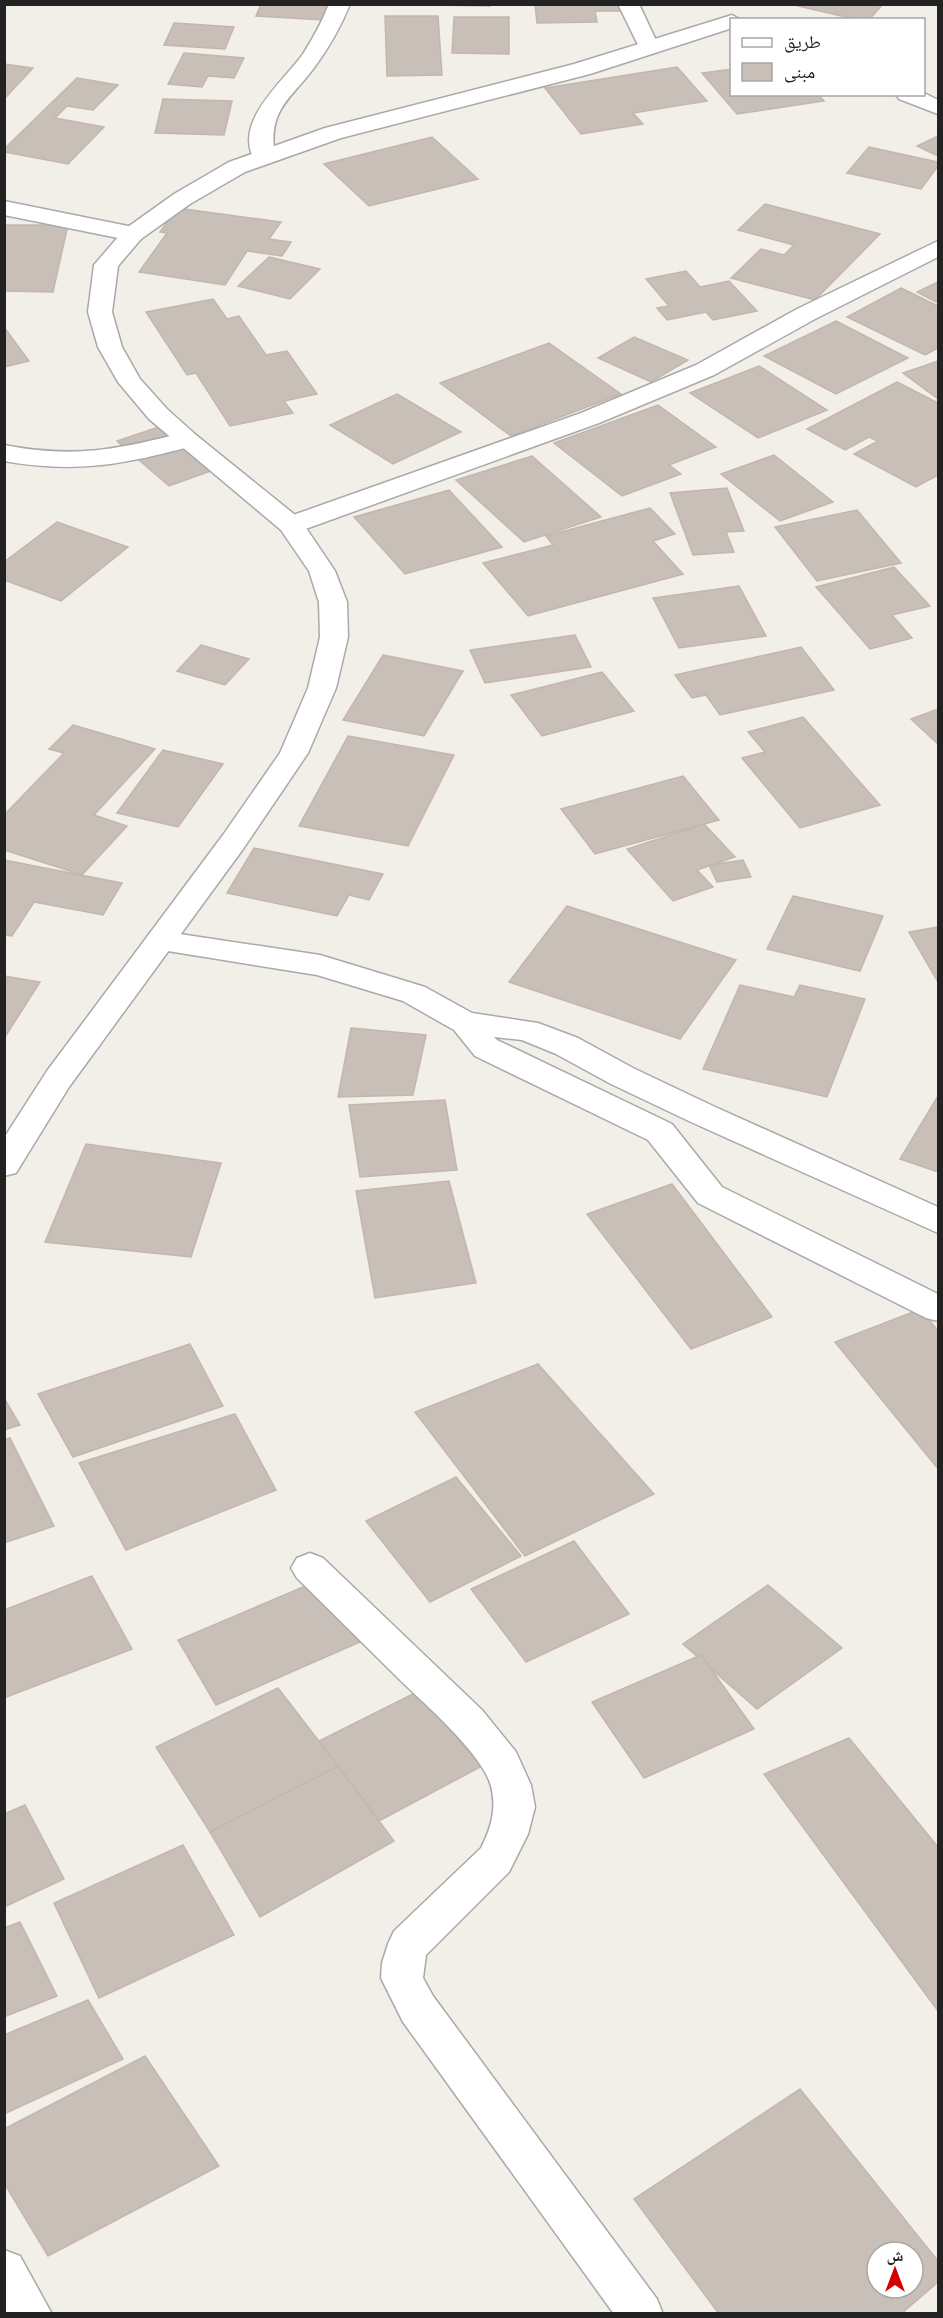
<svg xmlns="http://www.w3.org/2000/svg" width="943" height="2318" font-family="Helvetica,'Noto Naskh Arabic',sans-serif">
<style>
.building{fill:#c7bfb8;stroke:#c4b6ab;stroke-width:1.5;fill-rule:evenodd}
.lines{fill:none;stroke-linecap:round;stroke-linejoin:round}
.minor-casing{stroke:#a9a9a9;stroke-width:3}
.tertiary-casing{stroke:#a9a9a9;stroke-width:3}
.minor{fill:#fff;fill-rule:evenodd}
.tertiary{fill:#fff;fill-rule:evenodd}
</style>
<rect width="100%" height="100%" fill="#f2efe9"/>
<g class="building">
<polygon points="261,4 329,4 324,20 256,16"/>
<polygon points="367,4 490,4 490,6"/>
<polygon points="535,4 621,4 622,11 595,11 597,22 537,23"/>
<polygon points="790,4 883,4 869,20 858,20"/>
<polygon points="385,16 438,16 442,75 387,76"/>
<polygon points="454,17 509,17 509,54 452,53"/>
<polygon points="174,23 234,27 225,49 164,45"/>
<polygon points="184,53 244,58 234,78 208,76 202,87 168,84"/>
<polygon points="4,64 33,68 6,97 4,97"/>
<polygon points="677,67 707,101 633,113 643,124 581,134 545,88"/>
<polygon points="732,69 732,94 818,94 824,101 737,114 702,73"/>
<polygon points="77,78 118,85 93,110 67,106 55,118 104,127 68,164 4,152 4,149"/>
<polygon points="163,99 232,101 224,135 155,133"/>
<polygon points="938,136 938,156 917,146"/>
<polygon points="432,137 478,179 369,206 324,164"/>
<polygon points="869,147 938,162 938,166 921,189 847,173"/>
<polygon points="765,204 880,234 815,300 731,278 761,249 784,255 794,245 738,230"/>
<polygon points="177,208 281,222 269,239 291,242 282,256 247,251 225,285 139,272 167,233 160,232"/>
<polygon points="4,225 68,225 53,292 4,291"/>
<polygon points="269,257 320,269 290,299 238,286"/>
<polygon points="686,271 700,287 729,281 757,311 713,320 706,312 667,320 657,308 669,306 646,279"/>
<polygon points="938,282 938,303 917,292"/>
<polygon points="901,288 938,306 938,348 925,355 847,317"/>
<polygon points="213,299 227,319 239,316 266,355 287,351 317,394 284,401 293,413 230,426 196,373 187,375 146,312"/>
<polygon points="836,321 908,358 836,394 764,356"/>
<polygon points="4,327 29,361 4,367"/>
<polygon points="634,337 688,360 651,382 598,358"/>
<polygon points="549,343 621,394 511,436 440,383"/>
<polygon points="938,361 938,399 903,373"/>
<polygon points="759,366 827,410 758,438 690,393"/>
<polygon points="897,382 938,403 938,475 916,487 854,454 878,441 869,437 845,450 807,429"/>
<polygon points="397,394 461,432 393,464 330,425"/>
<polygon points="658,405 716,447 669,465 681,474 622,496 554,443"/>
<polygon points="173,422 225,466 169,486 117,441"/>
<polygon points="774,455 833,502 780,521 721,474"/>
<polygon points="532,456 601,517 524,542 456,480"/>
<polygon points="727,488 744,531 726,532 734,552 693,555 670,493"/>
<polygon points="449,490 502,547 405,574 354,517"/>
<polygon points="650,508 675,534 653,541 683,574 528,616 483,563 553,545 546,536"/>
<polygon points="857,510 901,563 817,581 775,527"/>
<polygon points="57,522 128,547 61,601 4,580 4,562"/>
<polygon points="894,567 930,606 892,615 912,638 870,649 816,587"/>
<polygon points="739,586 766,636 679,648 653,598"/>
<polygon points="575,635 591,667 485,683 470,650"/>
<polygon points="201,645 249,659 225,685 177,671"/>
<polygon points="801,647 834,690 720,715 706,695 692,698 675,675"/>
<polygon points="383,655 463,671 424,736 343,720"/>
<polygon points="602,672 634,711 542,736 511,695"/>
<polygon points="938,709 938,744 911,719"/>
<polygon points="803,717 880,805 800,828 742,758 765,752 748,732"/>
<polygon points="73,725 155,749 94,815 127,826 82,875 4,850 4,815 64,753 49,749"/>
<polygon points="348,736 454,755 408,846 299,826"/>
<polygon points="163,750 223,764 178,827 117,813"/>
<polygon points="683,776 719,820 595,854 561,809"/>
<polygon points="704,824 735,857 697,870 713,887 673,901 627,849"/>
<polygon points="254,848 383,874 369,900 349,895 337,916 227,893"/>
<polygon points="4,860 122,883 103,915 34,902 12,936 4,935"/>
<polygon points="743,860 751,877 717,882 709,865"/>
<polygon points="793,896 883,916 860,971 767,949"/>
<polygon points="567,906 736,960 680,1039 509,982"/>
<polygon points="938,927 938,982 909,932"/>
<polygon points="4,976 40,982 5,1037 4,1037"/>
<polygon points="740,985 794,997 800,985 865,999 827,1097 703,1069"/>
<polygon points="351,1028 426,1035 413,1095 338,1097"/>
<polygon points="938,1096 938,1172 900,1159"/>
<polygon points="445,1100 457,1170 360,1177 349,1105"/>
<polygon points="86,1144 221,1163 191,1257 45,1242"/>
<polygon points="449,1181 476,1283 375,1298 356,1191"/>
<polygon points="672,1184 772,1317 691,1349 587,1214"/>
<polygon points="921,1309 938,1331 938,1469 835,1342"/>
<polygon points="190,1344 223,1406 73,1457 38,1394"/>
<polygon points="538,1364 654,1494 525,1556 415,1412"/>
<polygon points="4,1398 20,1425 4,1430"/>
<polygon points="235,1414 276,1490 126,1550 79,1463"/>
<polygon points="10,1438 54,1526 4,1543 4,1440"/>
<polygon points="456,1477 521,1556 430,1602 366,1521"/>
<polygon points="574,1541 629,1614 526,1662 471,1589"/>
<polygon points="92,1576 132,1649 4,1698 4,1610"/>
<polygon points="315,1582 360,1642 216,1705 178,1640"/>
<polygon points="768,1585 842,1648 757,1709 683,1644"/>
<polygon points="701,1655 754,1729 644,1778 592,1702"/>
<polygon points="278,1688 338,1766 210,1832 156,1747"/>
<polygon points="417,1692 482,1766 379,1821 319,1741"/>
<polygon points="849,1738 938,1847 938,2011 764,1774"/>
<polygon points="338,1766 394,1841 260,1917 210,1832"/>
<polygon points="25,1805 64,1879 4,1907 4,1814"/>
<polygon points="183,1845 234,1935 99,1998 54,1903"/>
<polygon points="20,1922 57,1996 4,2017 4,1928"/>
<polygon points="88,2000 123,2059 4,2114 4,2035"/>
<polygon points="145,2056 219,2166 48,2256 4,2183 4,2129"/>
<path d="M 800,2089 L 938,2261 L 938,2282 L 901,2314 L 719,2314 L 634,2199 ZM 877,2252 L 913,2252 L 913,2288 L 877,2288 Z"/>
</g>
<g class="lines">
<g class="minor-casing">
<g id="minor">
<path d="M 329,4 L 350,4 C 341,26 330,46 316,65 C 291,100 267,108 275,157 L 272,162 L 264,164 L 256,162 C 230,124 284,81 303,54 C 313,38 322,22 329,4 Z"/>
<polygon points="618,4 639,4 659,47 655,51 648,53 641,51"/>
<polygon points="924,93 938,100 938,114 899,99 896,94"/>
<polygon points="4,201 133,227 141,229 145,234 141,239 133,241 4,215"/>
<polygon points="938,241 938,257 815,319 714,375 599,423 300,531 291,533 282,531 278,525 282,519 581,413 696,365 797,309"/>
<path d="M 187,432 L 196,435 L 200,440 L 196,445 C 126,464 77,474 4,461 L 4,445 C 75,459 119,449 187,432 Z"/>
<polygon points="160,931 320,955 425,987 472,1013 538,1023 578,1038 633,1068 713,1106 938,1207 938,1233 691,1122 611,1084 556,1054 522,1040 494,1037 497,1040 672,1124 722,1187 938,1294 938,1321 926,1318 698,1203 648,1140 475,1056 454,1030 403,1001 317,975 149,948 145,941 149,934"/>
<path d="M 310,1553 L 323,1558 L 482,1710 L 516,1752 L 531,1785 L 535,1807 L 528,1834 L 509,1872 L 426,1955 L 423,1978 L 433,1996 L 657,2299 L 663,2314 L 614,2314 L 403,2022 L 381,1978 L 382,1963 L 388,1944 L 394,1931 L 481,1848 C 491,1828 497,1809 491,1786 C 483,1755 426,1705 402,1682 C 367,1647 332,1613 297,1578 L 291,1568 L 297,1558 Z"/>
<polygon points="4,2250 20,2256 52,2314 5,2314"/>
</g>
</g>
<g class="tertiary-casing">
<polygon id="tertiary" points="732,15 741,20 732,20 732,28 590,74 341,138 245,172 190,204 141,239 118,266 112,312 122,347 140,379 167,409 196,435 300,519 335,571 347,602 348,637 336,688 308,753 243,849 69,1087 16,1173 4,1176 4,1138 47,1071 223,835 280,753 308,688 320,637 319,602 309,571 281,530 149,419 118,382 98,347 88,312 94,265 125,229 174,194 229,162 325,128 574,64"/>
</g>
<use href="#minor" class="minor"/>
<use href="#tertiary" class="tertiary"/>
</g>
<rect width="943" height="2318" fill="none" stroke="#222222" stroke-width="12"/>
<rect x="730" y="18" width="195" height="78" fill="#ffffff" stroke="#a7a7a7" stroke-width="1.5"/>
<rect x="742" y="38" width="30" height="9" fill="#ffffff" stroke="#a7a7a7" stroke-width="1.5"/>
<text x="784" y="48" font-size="18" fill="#222222">طريق</text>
<rect x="742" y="63" width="30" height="18" fill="#c7bfb8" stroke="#a7a7a7" stroke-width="1.5"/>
<text x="784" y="78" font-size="18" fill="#222222">مبنى</text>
<g transform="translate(895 2270)"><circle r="28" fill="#ffffff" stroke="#a7a7a7" stroke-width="1.5"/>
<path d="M0-4.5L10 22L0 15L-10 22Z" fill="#d40000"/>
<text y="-9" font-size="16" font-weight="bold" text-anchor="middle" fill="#222222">ش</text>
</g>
</svg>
